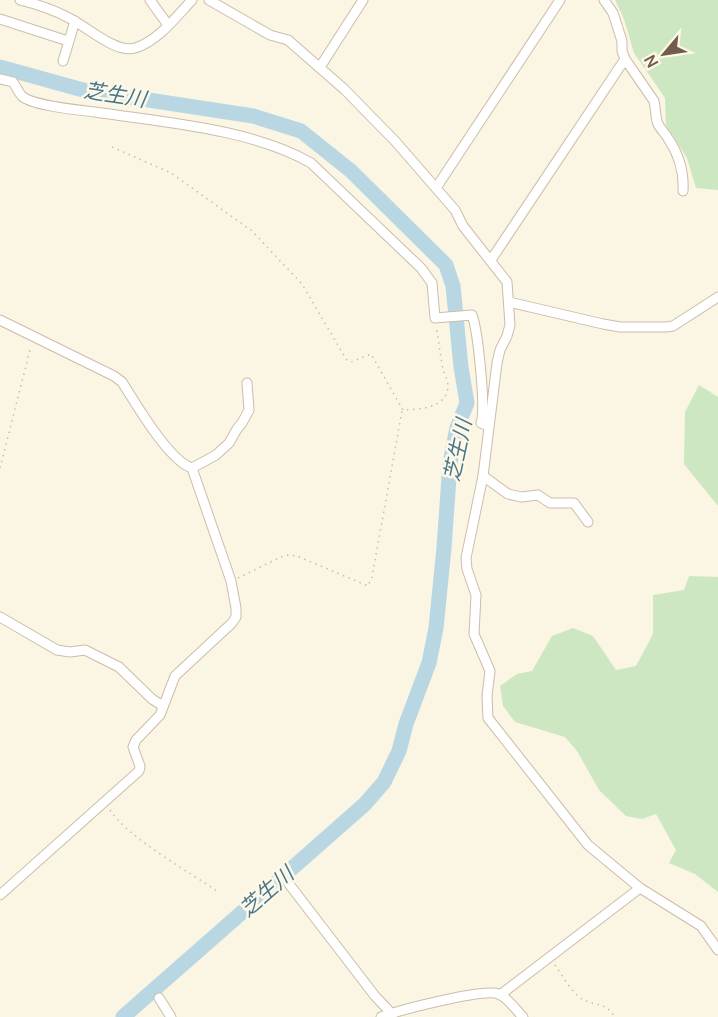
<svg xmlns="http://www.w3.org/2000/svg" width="718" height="1017" font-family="Manrope,'Noto Sans JP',sans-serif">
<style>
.green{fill:#cde7c2}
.water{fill:#b9d7e3;stroke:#a0c5d4;stroke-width:1.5}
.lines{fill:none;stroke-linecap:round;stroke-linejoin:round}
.river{stroke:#b9d7e3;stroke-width:15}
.minor-casing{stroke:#cbbdaa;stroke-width:11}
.path{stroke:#d3baa0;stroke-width:1.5;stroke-dasharray:1.5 4.5;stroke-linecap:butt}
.minor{stroke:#fff;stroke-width:9}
.labels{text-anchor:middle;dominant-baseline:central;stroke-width:5;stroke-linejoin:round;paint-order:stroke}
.water-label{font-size:21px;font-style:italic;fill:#49778a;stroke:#fef8e9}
</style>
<rect width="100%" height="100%" fill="#fbf5e3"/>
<g class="green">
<polygon points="615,0 718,0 718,190 696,188 687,158 666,125 665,98 634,53 624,19"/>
<polygon points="699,385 718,397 718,506 684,464 685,412"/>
<polygon points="689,576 718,577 718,892 695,874 669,863 676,850 656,814 642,819 626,816 599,790 577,751 565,737 515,722 503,706 500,686 517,674 532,671 552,636 573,628 593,636 616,670 636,666 653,634 653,595 684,590"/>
</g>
<polygon class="water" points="0,66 38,79 0,74"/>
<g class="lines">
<polyline class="river" points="0,67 83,90 253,116 301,131 351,171 446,265 453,286 461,367 467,403 457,428 450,463 444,548 436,628 429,663 406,724 399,751 384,782 365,804 123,1017"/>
<g class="minor-casing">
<g id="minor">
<path d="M 20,0 C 36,4 54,10 69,18 C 86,26 116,54 135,48 C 158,41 176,17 192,0"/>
<polyline points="150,0 168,25"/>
<polyline points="209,0 270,35 288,40 344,89 395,141 455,210 463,226 507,282 510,325 507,336 500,350 497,363 483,476 466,558 467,569 476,595 474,634 490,671 487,696 488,718 588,845 640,888 701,926 718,950"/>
<path d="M 604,0 L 613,13 L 622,41 L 622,51 L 625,59 L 654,101 C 656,109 655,117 658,124 C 661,130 666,134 669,140 C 679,155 684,173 683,191"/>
<polyline points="0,19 68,41"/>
<polyline points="63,61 75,21"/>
<polyline points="320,67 363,0"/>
<path d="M 0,79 L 13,82 C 16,86 19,94 23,97 C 35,106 79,110 95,112 C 161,122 253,129 311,163 L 421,268 L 432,283 L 435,318 L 472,315 C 478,331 486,408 481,423 L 488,426"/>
<polyline points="436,188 560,0"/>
<polyline points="491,260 625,59"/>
<polyline points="509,302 603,324 620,327 666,327 673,326 718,297"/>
<path d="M 0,320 L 114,376 L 122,382 C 136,404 169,461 192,468 L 231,581 L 236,608 L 236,617 L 232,623 L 175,676 L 160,715 L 136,740 L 133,747 L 140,766 L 139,771 L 0,895"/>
<polyline points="192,468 216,455 229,443 237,429 242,423 249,410 247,383"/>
<polyline points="483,476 508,494 521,497 538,495 550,503 574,503 588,522"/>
<polyline points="0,617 57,650 70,652 85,650 119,667 152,699 163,706"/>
<polyline points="289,884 375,996 391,1013 392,1017"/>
<polyline points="500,995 640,888"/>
<polyline points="159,998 171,1017"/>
<path d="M 381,1017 C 400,1010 484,988 499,994 C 508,998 516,1010 523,1017"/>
</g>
</g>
<g class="path">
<path d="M 112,147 L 171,173 L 252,231 L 302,284 L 346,359 L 351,362 L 371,354 L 403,410 C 419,409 446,409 448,387 C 448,380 445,375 443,369 C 440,355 439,341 436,327"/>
<polyline points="0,468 31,346"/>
<polyline points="238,578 281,557 288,555 297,556 368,586 372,577 402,411"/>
<path d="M 110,810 C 127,837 189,872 217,891"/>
<path d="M 555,965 C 562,975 569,988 578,996 C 592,1008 603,999 615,1017"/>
</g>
<use href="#minor" class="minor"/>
</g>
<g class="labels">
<g class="water-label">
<text transform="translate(115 94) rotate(9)">芝生川</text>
<text transform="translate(457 450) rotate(-78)">芝生川</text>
<text transform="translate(266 891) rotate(-41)">芝生川</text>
</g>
</g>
<g transform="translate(664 54) rotate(241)" stroke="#fef8e9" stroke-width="4.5" paint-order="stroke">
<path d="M0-4.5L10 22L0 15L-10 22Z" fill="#715d4b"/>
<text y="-9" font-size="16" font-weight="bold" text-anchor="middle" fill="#715d4b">N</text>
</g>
</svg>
